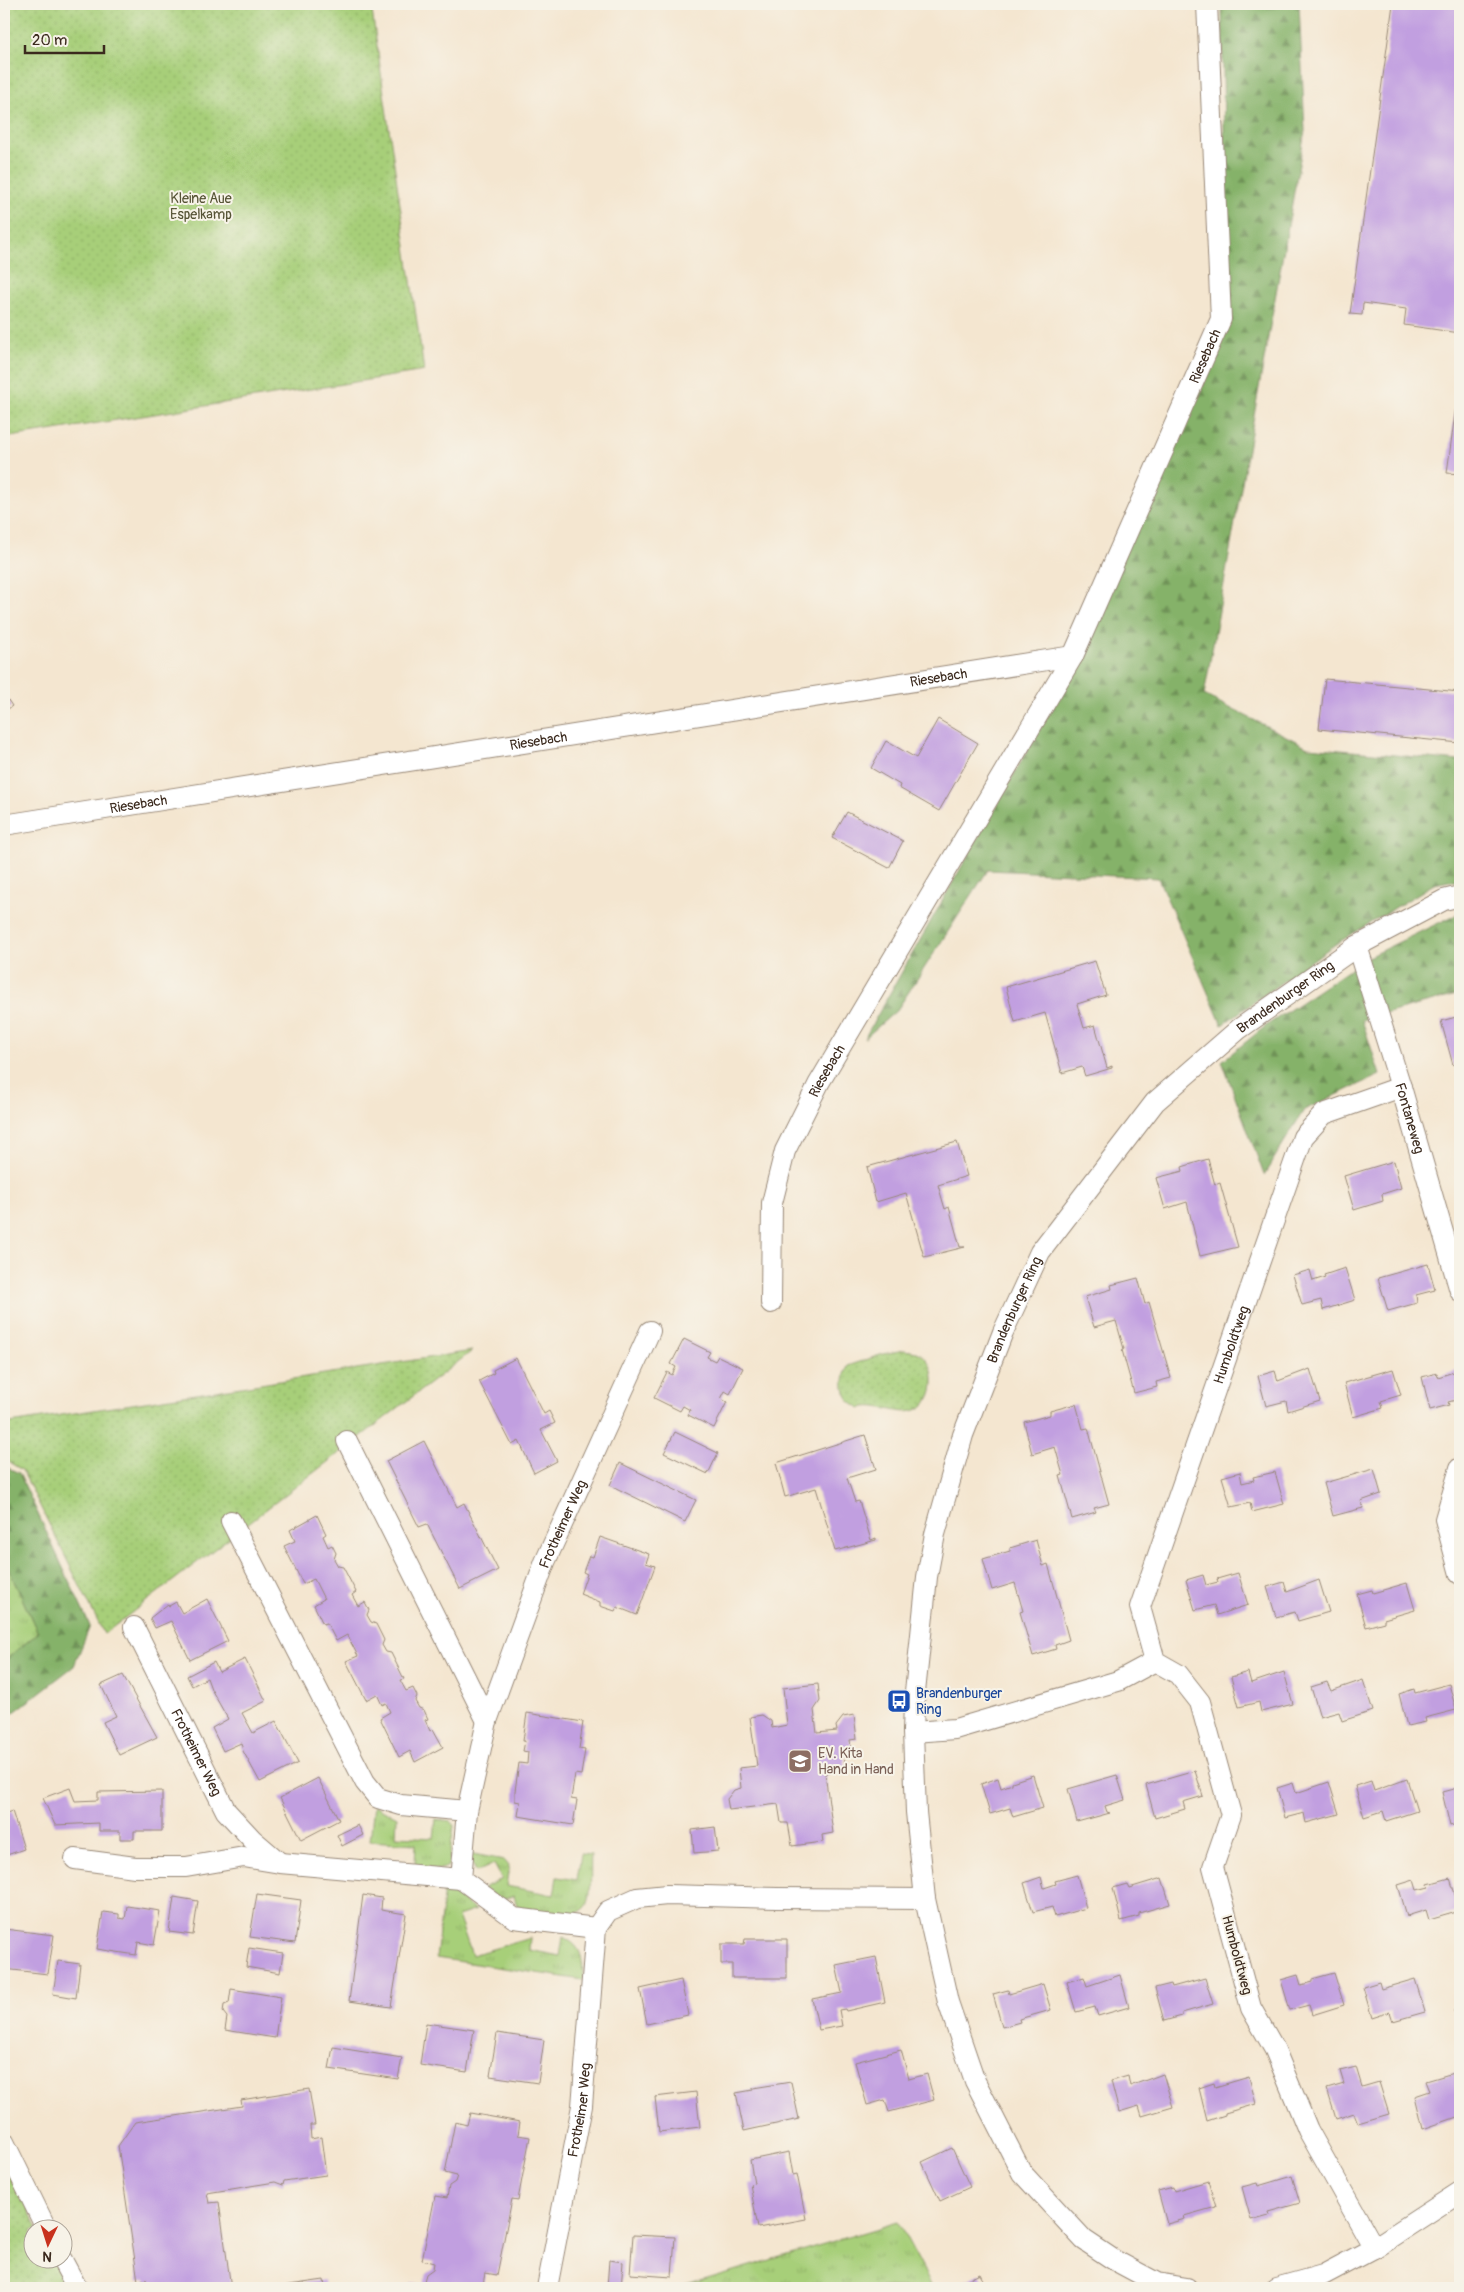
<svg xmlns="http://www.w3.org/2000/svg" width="1464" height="2292" font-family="Pangolin,sans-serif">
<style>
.grass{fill:url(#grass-tufts);stroke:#717c4c}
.forest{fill:url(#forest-firs);stroke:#606e44}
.park{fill:url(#park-dots);stroke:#717c4c}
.building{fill:#c19fe0}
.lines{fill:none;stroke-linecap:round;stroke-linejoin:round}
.street-casing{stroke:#988877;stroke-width:22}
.street{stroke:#fff;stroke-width:20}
.labels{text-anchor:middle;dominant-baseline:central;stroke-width:4;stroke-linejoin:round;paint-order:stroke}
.park-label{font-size:14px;fill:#565335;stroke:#f7f3e8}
.street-label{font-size:14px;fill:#3b2a1e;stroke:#f7f3e8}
.transit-label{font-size:14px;fill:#164399;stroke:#f7f3e8;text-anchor:start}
.education-label{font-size:14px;fill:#785e54;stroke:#f7f3e8;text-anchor:start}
</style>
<defs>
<pattern id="grass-tufts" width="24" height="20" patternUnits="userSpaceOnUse" patternTransform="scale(1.25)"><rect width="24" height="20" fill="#a7cf79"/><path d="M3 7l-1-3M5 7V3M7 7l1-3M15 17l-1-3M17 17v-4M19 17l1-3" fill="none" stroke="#91b268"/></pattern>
<pattern id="forest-firs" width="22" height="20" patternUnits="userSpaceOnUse" patternTransform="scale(1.25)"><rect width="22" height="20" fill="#85b269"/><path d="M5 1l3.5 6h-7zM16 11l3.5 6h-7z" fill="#6e9156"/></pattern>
<pattern id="park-dots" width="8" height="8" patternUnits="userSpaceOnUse" patternTransform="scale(1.25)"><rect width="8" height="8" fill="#a7cf79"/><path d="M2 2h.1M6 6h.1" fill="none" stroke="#91b268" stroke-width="1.8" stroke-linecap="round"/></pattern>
</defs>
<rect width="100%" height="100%" fill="#f7f3e8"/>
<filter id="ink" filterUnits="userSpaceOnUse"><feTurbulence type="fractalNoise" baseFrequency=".02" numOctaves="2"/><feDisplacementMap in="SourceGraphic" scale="10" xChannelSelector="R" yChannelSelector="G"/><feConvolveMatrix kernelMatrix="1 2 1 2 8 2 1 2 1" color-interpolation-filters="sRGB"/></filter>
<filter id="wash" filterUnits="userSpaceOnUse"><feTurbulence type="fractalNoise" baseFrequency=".0096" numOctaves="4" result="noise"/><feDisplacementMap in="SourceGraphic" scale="20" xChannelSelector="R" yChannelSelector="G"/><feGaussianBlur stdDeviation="1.12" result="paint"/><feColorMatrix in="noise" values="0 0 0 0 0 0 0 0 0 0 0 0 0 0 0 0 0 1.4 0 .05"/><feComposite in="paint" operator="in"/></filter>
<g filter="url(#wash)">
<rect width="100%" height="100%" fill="#f4e6d0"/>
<g class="grass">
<polygon points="4,1559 38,1633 4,1661"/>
<path d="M 374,1805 L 397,1817 L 396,1836 L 434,1838 L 436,1819 L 451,1821 L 454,1826 L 448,1866 C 440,1872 422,1870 415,1864 L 416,1844 L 370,1841 Z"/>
<path d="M 473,1854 L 504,1860 L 509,1866 L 506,1886 L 554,1895 L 557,1877 L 577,1880 L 581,1854 L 591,1855 C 590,1869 592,1891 588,1903 C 580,1924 534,1912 518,1909 L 514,1896 L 501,1900 L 483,1888 L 502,1879 L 494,1864 L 476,1872 L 470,1857 Z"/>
<path d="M 444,1888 L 476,1910 L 458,1916 L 472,1955 L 530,1938 L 529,1950 L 560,1956 L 563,1937 C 584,1948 582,1958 583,1980 L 436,1958 Z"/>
<polygon points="898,2222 933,2288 676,2288"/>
</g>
<g class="forest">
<polygon points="1222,4 1299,4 1305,131 1204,695 1308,747 1460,761 1460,879 1434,884 1331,947 1222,1025 1158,878 988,870 897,1010 864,1039 1068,679 1227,320"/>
<polygon points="1460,914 1460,994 1362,1020 1380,1075 1304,1110 1264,1175 1222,1061 1267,1025 1370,956 1451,917"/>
<polygon points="4,1466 19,1473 90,1626 74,1666 4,1720 4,1661 38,1633 4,1559"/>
</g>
<g class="park">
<polygon points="4,4 371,4 424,371 4,438"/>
<path d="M 904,1350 C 909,1351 915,1351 919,1353 C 938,1363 938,1400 918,1409 C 901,1418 880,1402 861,1408 C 843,1401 840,1384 848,1366 L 883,1354 Z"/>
<polygon points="472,1351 104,1634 22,1470 4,1459 4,1424"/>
<polygon points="4,2161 38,2229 32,2230 32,2260 53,2260 68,2288 4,2288"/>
</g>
<g id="blocks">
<g class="building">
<polygon points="1393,4 1460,4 1460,333 1404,325 1406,309 1363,303 1362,315 1350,314"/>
<polygon points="1459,383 1460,383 1460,474 1447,473"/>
<polygon points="1325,679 1460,692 1460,743 1319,729"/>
<polygon points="4,694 12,706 4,712"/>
<polygon points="938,719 978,743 939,811 899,788 900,785 871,768 886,741 916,758"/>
<polygon points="847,812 903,841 889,868 832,838"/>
<polygon points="1095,961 1106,995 1077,1004 1084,1028 1095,1025 1107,1068 1112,1066 1112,1068 1085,1076 1082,1067 1062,1073 1045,1013 1015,1022 1006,987"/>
<polygon points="1460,1016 1460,1063 1453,1065 1441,1021"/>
<polygon points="957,1142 967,1176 938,1185 945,1209 949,1207 960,1247 965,1247 924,1257 906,1193 876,1202 867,1167"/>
<polygon points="1208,1159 1215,1185 1220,1183 1238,1247 1200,1256 1187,1202 1165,1209 1156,1178 1183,1171 1182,1167"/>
<polygon points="1394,1161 1401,1188 1382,1194 1383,1201 1354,1210 1344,1176"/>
<polygon points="1428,1264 1435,1290 1416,1295 1417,1303 1388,1311 1378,1278"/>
<polygon points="1345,1268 1355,1300 1323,1310 1321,1300 1302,1305 1293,1275 1310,1270 1313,1281 1325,1277 1324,1275"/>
<polygon points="1138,1278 1145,1304 1149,1302 1171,1378 1156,1382 1157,1387 1134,1393 1122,1350 1124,1349 1116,1321 1094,1327 1085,1297 1112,1289 1111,1285"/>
<polygon points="684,1339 710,1352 707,1357 715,1361 718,1356 743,1368 730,1394 725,1391 721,1399 727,1402 714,1428 688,1415 690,1410 683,1406 680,1411 654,1398 667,1372 672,1375 676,1367 671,1364"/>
<polygon points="516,1358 544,1414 549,1411 555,1423 541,1430 557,1461 534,1473 519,1441 512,1445 479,1381 494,1373 493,1370"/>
<polygon points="1310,1369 1320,1401 1288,1411 1286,1401 1266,1406 1258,1376 1275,1371 1278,1381"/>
<polygon points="1393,1369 1401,1395 1381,1401 1383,1408 1353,1417 1344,1383"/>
<polygon points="1460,1370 1460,1399 1448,1402 1449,1405 1430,1410 1422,1377 1437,1373 1438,1377"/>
<polygon points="1076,1404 1083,1429 1088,1428 1109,1504 1094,1508 1096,1512 1072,1519 1060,1476 1063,1475 1055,1447 1032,1454 1024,1422 1050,1415 1050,1411"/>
<polygon points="675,1432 718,1453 708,1474 664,1453"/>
<polygon points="865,1435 876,1469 847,1478 855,1502 859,1501 871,1540 876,1538 876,1540 835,1551 816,1488 785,1497 776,1463"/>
<polygon points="424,1441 457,1507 464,1503 498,1570 460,1589 427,1524 419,1527 386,1461"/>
<polygon points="620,1463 696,1500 685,1522 610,1485"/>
<polygon points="1374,1469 1381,1494 1361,1501 1363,1508 1333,1516 1324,1483"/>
<polygon points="1240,1472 1242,1483 1254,1480 1253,1477 1275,1472 1284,1504 1252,1512 1250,1503 1231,1507 1222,1477"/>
<polygon points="317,1515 326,1534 323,1536 328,1547 332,1545 336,1553 334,1559 338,1566 343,1567 356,1592 352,1595 358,1606 365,1602 369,1610 367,1615 371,1622 376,1624 384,1640 382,1645 386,1652 391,1653 404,1679 400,1680 406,1691 413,1688 417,1696 415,1701 419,1708 424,1710 428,1719 425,1720 430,1731 433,1729 443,1747 415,1762 410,1751 399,1757 380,1718 390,1712 386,1703 382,1705 377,1694 366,1700 346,1661 358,1656 347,1635 336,1641 327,1623 323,1624 314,1605 324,1599 314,1579 303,1584 284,1546 295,1541 290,1530"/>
<polygon points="600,1537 649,1554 646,1563 655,1566 637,1615 617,1607 615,1611 600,1606 600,1602 580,1594 587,1574 583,1572 589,1556 593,1557"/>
<polygon points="1036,1540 1043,1566 1048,1564 1069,1640 1055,1645 1056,1649 1033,1656 1020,1612 1023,1611 1015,1583 992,1590 983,1559 1010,1551 1010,1548"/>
<polygon points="1238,1573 1248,1605 1217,1615 1214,1605 1195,1610 1186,1580 1203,1575 1206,1585 1218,1582 1217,1579"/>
<polygon points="1319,1580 1329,1612 1298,1621 1295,1612 1276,1617 1267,1587 1284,1582 1287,1592"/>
<polygon points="1407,1583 1415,1610 1384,1619 1384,1622 1366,1627 1357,1594 1372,1590 1373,1593"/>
<polygon points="207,1599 228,1641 190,1660 171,1621 155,1628 150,1618 168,1604 169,1606 176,1602 182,1613"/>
<polygon points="245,1659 266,1701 242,1713 253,1733 276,1721 298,1763 260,1782 243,1751 241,1743 223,1751 212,1728 228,1719 211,1689 207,1678 192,1686 187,1676 214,1662 219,1672"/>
<polygon points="1248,1672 1251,1683 1284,1672 1293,1704 1261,1712 1259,1702 1239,1707 1231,1677"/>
<polygon points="123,1675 157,1737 119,1755 103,1722 116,1716 101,1685"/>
<polygon points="1363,1680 1373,1711 1342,1721 1339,1712 1320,1717 1311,1687 1327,1682 1331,1691"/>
<polygon points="818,1684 820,1701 814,1710 817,1733 837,1731 836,1726 843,1717 854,1715 857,1739 850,1740 852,1755 844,1756 846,1770 825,1773 833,1833 822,1835 823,1842 792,1846 788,1823 781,1823 778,1804 729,1810 727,1799 734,1790 741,1788 739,1768 757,1766 750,1717 762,1715 771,1721 772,1728 787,1725 783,1688"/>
<polygon points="1449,1684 1456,1710 1425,1718 1426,1722 1407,1726 1399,1694 1414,1689 1415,1693"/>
<polygon points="527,1713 583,1722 579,1749 585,1750 581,1775 575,1774 571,1799 577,1800 573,1825 518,1816 520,1802 515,1801 515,1791 519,1763 527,1764 528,1752 523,1751 525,1741 523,1741"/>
<polygon points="1195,1771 1203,1796 1183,1802 1185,1809 1155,1818 1146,1785"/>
<polygon points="1033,1775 1043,1808 1013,1817 1010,1808 990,1814 981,1784 998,1778 1001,1788 1012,1784 1012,1782"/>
<polygon points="1117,1775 1125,1800 1105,1806 1107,1812 1110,1813 1077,1822 1068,1789"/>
<polygon points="318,1778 339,1820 301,1840 280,1798"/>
<polygon points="1407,1779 1417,1811 1386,1821 1383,1811 1364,1817 1355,1786 1371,1781 1374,1791"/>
<polygon points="1329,1782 1339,1814 1306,1823 1304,1813 1285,1818 1277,1788 1293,1783 1296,1793"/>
<polygon points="70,1788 75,1801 98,1800 98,1792 162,1791 162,1831 134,1831 134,1839 120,1839 120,1831 99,1831 99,1823 55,1825 43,1798"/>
<polygon points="1457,1788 1458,1792 1460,1791 1460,1823 1450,1826 1442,1792"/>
<polygon points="12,1811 24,1849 4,1856 4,1814"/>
<polygon points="358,1825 363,1835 342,1846 337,1835"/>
<polygon points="715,1827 718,1851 694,1853 692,1830"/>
<polygon points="1077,1875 1086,1908 1055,1917 1052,1907 1033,1912 1024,1883 1041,1877 1044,1888 1056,1884 1055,1881"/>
<polygon points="1162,1878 1170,1904 1139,1913 1139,1916 1121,1921 1113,1888 1127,1884 1129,1888"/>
<polygon points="1450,1878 1460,1911 1429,1920 1426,1910 1407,1916 1398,1885 1414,1880 1417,1890 1429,1887 1428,1884"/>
<polygon points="257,1894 301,1900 295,1943 250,1937"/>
<polygon points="363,1895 382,1898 381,1910 406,1914 391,2007 349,2001"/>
<polygon points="174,1897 198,1901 193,1935 169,1932"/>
<polygon points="127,1906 160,1911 154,1945 138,1942 136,1955 97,1949 103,1912 119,1914 119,1918 125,1919"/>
<polygon points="4,1929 54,1935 48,1974 4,1969"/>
<polygon points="745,1939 787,1939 787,1978 732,1978 732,1964 721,1964 721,1944 744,1944"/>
<polygon points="249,1948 283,1953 280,1973 246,1967"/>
<polygon points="876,1957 885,2002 846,2011 845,2009 839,2010 842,2026 819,2030 812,1999 842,1993 836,1965"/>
<polygon points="58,1961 80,1964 76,1998 53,1994"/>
<polygon points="1334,1973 1344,2005 1312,2015 1309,2005 1290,2010 1281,1980 1298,1975 1301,1985 1312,1982 1312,1979"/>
<polygon points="1120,1975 1129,2007 1098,2016 1095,2007 1076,2012 1067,1982 1084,1977 1087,1986"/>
<polygon points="1205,1978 1213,2004 1182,2013 1182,2016 1164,2021 1155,1988 1171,1984 1172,1987"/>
<polygon points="1415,1979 1425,2012 1393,2021 1390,2012 1372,2018 1363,1987 1379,1982 1381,1989"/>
<polygon points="681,1980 688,2015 647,2024 640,1989"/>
<polygon points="1043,1984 1051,2010 1019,2019 1020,2022 1002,2027 993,1994 1008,1990 1009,1994"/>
<polygon points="231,1989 281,1997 275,2038 225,2030 227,2017 223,2012 224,2005 229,2003"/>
<polygon points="1460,2010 1460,2033 1454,2011"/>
<polygon points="426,2023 474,2030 467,2072 420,2065"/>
<polygon points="497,2033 544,2040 538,2083 490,2076"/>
<polygon points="333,2047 402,2058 398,2079 329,2069"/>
<polygon points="901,2050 909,2079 927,2074 934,2100 889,2112 885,2100 867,2105 855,2062"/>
<polygon points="1356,2067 1362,2087 1379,2082 1389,2114 1358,2123 1354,2113 1336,2119 1327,2089 1344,2084 1340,2071"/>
<polygon points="1460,2071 1460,2116 1423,2129 1415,2096 1430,2091 1426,2081"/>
<polygon points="1163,2074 1173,2107 1142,2116 1139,2106 1119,2112 1111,2081 1128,2076 1130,2086"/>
<polygon points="1249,2077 1256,2104 1225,2113 1225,2115 1207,2121 1199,2088 1214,2083 1215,2087"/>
<polygon points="791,2082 799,2119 744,2131 736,2093 753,2090 753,2088"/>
<polygon points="309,2089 315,2125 310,2125 311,2139 321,2137 326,2175 284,2181 283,2185 275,2182 207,2193 209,2203 219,2202 231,2288 148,2288 146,2279 138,2281 118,2146 135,2122 242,2106 241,2100"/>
<polygon points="696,2092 700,2127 659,2132 655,2097"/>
<polygon points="470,2113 520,2122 518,2135 530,2137 518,2200 512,2199 497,2275 485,2273 483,2285 477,2288 410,2288 411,2283 423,2285 426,2274 433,2269 434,2263 422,2260 435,2196 447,2198 449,2186 455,2182 457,2176 445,2173 455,2122 467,2125"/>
<polygon points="952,2148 970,2187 940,2201 922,2162"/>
<polygon points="789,2152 793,2175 797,2174 806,2219 758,2228 750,2184 754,2183 750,2160"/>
<polygon points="1292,2176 1300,2203 1268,2212 1269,2215 1251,2220 1242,2187 1257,2183 1258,2186"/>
<polygon points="1208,2181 1216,2207 1184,2216 1185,2219 1167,2224 1158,2191 1173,2187 1174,2191"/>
<polygon points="633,2235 675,2237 672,2277 630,2274"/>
<polygon points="609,2260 623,2262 621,2288 607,2288"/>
<polygon points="980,2274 987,2288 949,2288"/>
<polygon points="324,2280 325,2288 276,2288 275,2287"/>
</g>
</g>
</g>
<g filter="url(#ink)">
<use href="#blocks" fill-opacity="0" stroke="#988877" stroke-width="1"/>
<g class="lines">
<g class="street-casing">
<g id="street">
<path id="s1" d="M 4,825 L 1073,656"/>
<path id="s2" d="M 1357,946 L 1401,1087 L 1460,1291"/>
<path id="s3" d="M 771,1303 L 772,1203 L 785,1151 L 819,1083 L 1073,656 L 1221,319 L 1207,4"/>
<polyline points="347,1441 487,1721"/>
<polyline points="1460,1468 1445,1519 1460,1574"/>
<polyline points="231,1521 365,1782 378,1798 401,1805 467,1811"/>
<path id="s4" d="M 134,1627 L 226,1811 L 252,1839 L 280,1863"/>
<polyline points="913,1732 955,1729 1118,1681 1155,1661"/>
<polyline points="75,1859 135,1867 186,1867 244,1857 280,1863 461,1879"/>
<path id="s5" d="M 596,1928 L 514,1918 L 461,1879 L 467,1811 L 487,1721 L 545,1562 L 650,1331"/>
<polyline points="4,2142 47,2230"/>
<path id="s6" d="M 1374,2248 L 1308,2130 L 1275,2050 L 1251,2008 L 1213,1867 L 1231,1815 L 1200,1702 L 1178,1674 L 1155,1661 L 1140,1607 L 1303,1137 L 1324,1114 L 1401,1087"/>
<polyline points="62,2260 77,2288"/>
<path id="s7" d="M 547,2288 L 582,2106 L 596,1928 L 608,1911 L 637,1898 L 667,1895 L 777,1898 L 925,1899"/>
<path id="s8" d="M 1187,2288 L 1157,2283 L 1114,2260 L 1084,2240 L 1022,2173 L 975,2081 L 948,2002 L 925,1899 L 916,1812 L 913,1732 L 914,1702 L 927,1577 L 935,1534 L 963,1435 L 1003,1332 L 1040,1252 L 1155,1102 L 1239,1029 L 1357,946 L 1444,900 L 1460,896"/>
<polyline points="1276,2288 1323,2275 1374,2248 1460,2192"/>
</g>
</g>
<use href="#street" class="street"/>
</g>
</g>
<defs>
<g id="bus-square" transform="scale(1.25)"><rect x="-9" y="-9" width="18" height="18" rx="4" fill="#1a4fb4" stroke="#f7f3e8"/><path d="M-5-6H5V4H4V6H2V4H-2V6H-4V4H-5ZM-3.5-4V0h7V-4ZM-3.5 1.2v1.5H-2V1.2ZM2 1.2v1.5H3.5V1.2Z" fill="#fff"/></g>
<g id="school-square" transform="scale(1.25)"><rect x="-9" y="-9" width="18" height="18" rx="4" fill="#8d6e63" stroke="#f7f3e8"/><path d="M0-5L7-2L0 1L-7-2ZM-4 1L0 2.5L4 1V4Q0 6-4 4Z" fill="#fff"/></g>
</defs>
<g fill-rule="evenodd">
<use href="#bus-square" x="899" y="1701"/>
<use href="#school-square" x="800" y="1761"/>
</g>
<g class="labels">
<g class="park-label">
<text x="201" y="198">Kleine Aue<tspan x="201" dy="16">Espelkamp</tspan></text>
</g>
<g class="street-label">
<text stroke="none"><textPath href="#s3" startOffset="1054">Riesebach</textPath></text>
<text stroke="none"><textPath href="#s1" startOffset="946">Riesebach</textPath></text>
<text stroke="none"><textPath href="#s1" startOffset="541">Riesebach</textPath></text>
<text stroke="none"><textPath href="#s1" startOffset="136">Riesebach</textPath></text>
<text stroke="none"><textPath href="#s8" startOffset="1524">Brandenburger Ring</textPath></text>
<text stroke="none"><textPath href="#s3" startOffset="244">Riesebach</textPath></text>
<text stroke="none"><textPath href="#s2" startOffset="180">Fontaneweg</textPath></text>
<text stroke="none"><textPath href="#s8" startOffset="1104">Brandenburger Ring</textPath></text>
<text stroke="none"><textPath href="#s6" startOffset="984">Humboldtweg</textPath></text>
<text stroke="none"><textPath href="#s5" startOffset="520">Frotheimer Weg</textPath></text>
<text stroke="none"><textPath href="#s4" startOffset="140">Frotheimer Weg</textPath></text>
<text transform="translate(1237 1955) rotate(75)">Humboldtweg</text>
<text stroke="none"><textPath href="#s7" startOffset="181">Frotheimer Weg</textPath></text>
</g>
<g class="transit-label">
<text x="916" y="1693">Brandenburger<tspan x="916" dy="16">Ring</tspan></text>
</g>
<g class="education-label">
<text x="818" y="1753">EV. Kita<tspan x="818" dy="16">Hand in Hand</tspan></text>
</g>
</g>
<rect width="1464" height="2292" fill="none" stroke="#f7f3e8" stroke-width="20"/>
<g transform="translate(48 2244) rotate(184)"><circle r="24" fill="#f7f3e8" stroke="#aca397"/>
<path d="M0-4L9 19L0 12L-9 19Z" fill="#c8321e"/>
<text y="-8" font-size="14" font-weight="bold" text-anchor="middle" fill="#3b2a1e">N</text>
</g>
<path d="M25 45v8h79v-8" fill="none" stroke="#3b2a1e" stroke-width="2.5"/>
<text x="32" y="45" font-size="15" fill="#3b2a1e" stroke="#f7f3e8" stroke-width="4" paint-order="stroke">20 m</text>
</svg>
